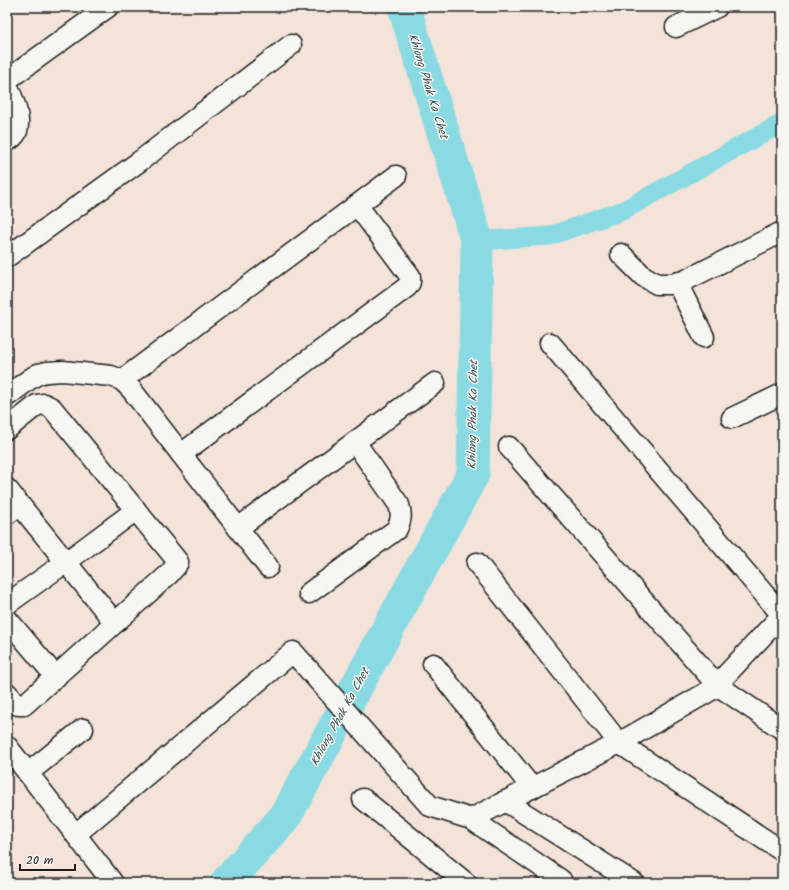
<svg xmlns="http://www.w3.org/2000/svg" width="789" height="890" font-family="Kalam,sans-serif">
<style>
.lines{fill:none;stroke-linecap:round;stroke-linejoin:round}
.canal{stroke:#89dae3;stroke-width:19}
.river{stroke:#89dae3;stroke-width:33}
.minor-casing{stroke:#1c1c1c;stroke-width:23}
.minor{stroke:#f6f6f2;stroke-width:20}
.labels{text-anchor:middle;dominant-baseline:central;stroke-width:3;stroke-linejoin:round;paint-order:stroke}
.water-label{font-size:12px;font-style:italic;fill:#3d5558;stroke:#f6f6f2}
</style>
<rect width="100%" height="100%" fill="#f3e3d8"/>
<filter id="ink" filterUnits="userSpaceOnUse"><feTurbulence type="fractalNoise" baseFrequency=".025" numOctaves="2"/><feDisplacementMap in="SourceGraphic" scale="8" xChannelSelector="R" yChannelSelector="G"/><feConvolveMatrix kernelMatrix="1 2 1 2 8 2 1 2 1" color-interpolation-filters="sRGB"/></filter>
<g filter="url(#ink)">
<g class="lines">
<polyline class="canal" points="477,241 549,236 622,211 782,123"/>
<polyline class="river" points="226,883 285,817 473,474 477,241 404,7"/>
<g class="minor-casing">
<g id="minor">
<polyline points="676,27 717,7"/>
<polyline points="7,80 108,7"/>
<path d="M 7,85 C 13,98 25,126 13,137 C 11,139 9,140 7,141"/>
<polyline points="621,254 643,276 657,284 671,284 684,281 782,232"/>
<polyline points="7,257 140,161 291,45"/>
<polyline points="677,283 704,337"/>
<polyline points="550,343 782,615"/>
<polyline points="122,380 396,176"/>
<polyline points="7,396 30,379 38,374 47,372 63,371 111,376 122,380 131,389 268,567"/>
<polyline points="732,418 782,394"/>
<polyline points="7,429 37,405 44,404 52,408 175,558 178,562 176,566 168,575 24,705 18,705 7,693"/>
<polyline points="509,447 717,685 782,729"/>
<polyline points="181,454 407,287 410,282 410,276 357,205"/>
<polyline points="7,489 20,505 7,514"/>
<polyline points="20,505 115,623"/>
<polyline points="238,528 435,383"/>
<polyline points="477,563 619,743 782,851"/>
<path d="M 309,593 L 397,529 C 401,520 402,515 399,505 L 355,442"/>
<polyline points="7,604 66,562 136,510"/>
<polyline points="7,619 56,677"/>
<polyline points="433,664 532,788"/>
<polyline points="7,746 113,883"/>
<polyline points="28,773 83,729"/>
<polyline points="363,799 466,883"/>
<polyline points="505,801 634,883"/>
<polyline points="471,819 561,880"/>
<polyline points="76,834 293,652 430,806 471,819 619,743 713,689 782,615"/>
</g>
</g>
<use href="#minor" class="minor"/>
</g>
</g>
<g class="labels">
<g class="water-label">
<text transform="translate(428 86) rotate(73)">Khlong Phak Ka Chet</text>
<text transform="translate(473 415) rotate(-89)">Khlong Phak Ka Chet</text>
<text transform="translate(340 717) rotate(-61)">Khlong Phak Ka Chet</text>
</g>
</g>
<rect width="789" height="890" fill="none" stroke="#f6f6f2" stroke-width="24"/>
<rect x="12" y="12" width="765" height="866" fill="none" stroke="#1c1c1c" stroke-width="1.5" filter="url(#ink)"/>
<path d="M20 864v6h55v-6" fill="none" stroke="#1c1c1c" stroke-width="2"/>
<text x="26" y="864" font-size="12" fill="#1c1c1c" stroke="#f6f6f2" stroke-width="3" paint-order="stroke">20 m</text>
</svg>
